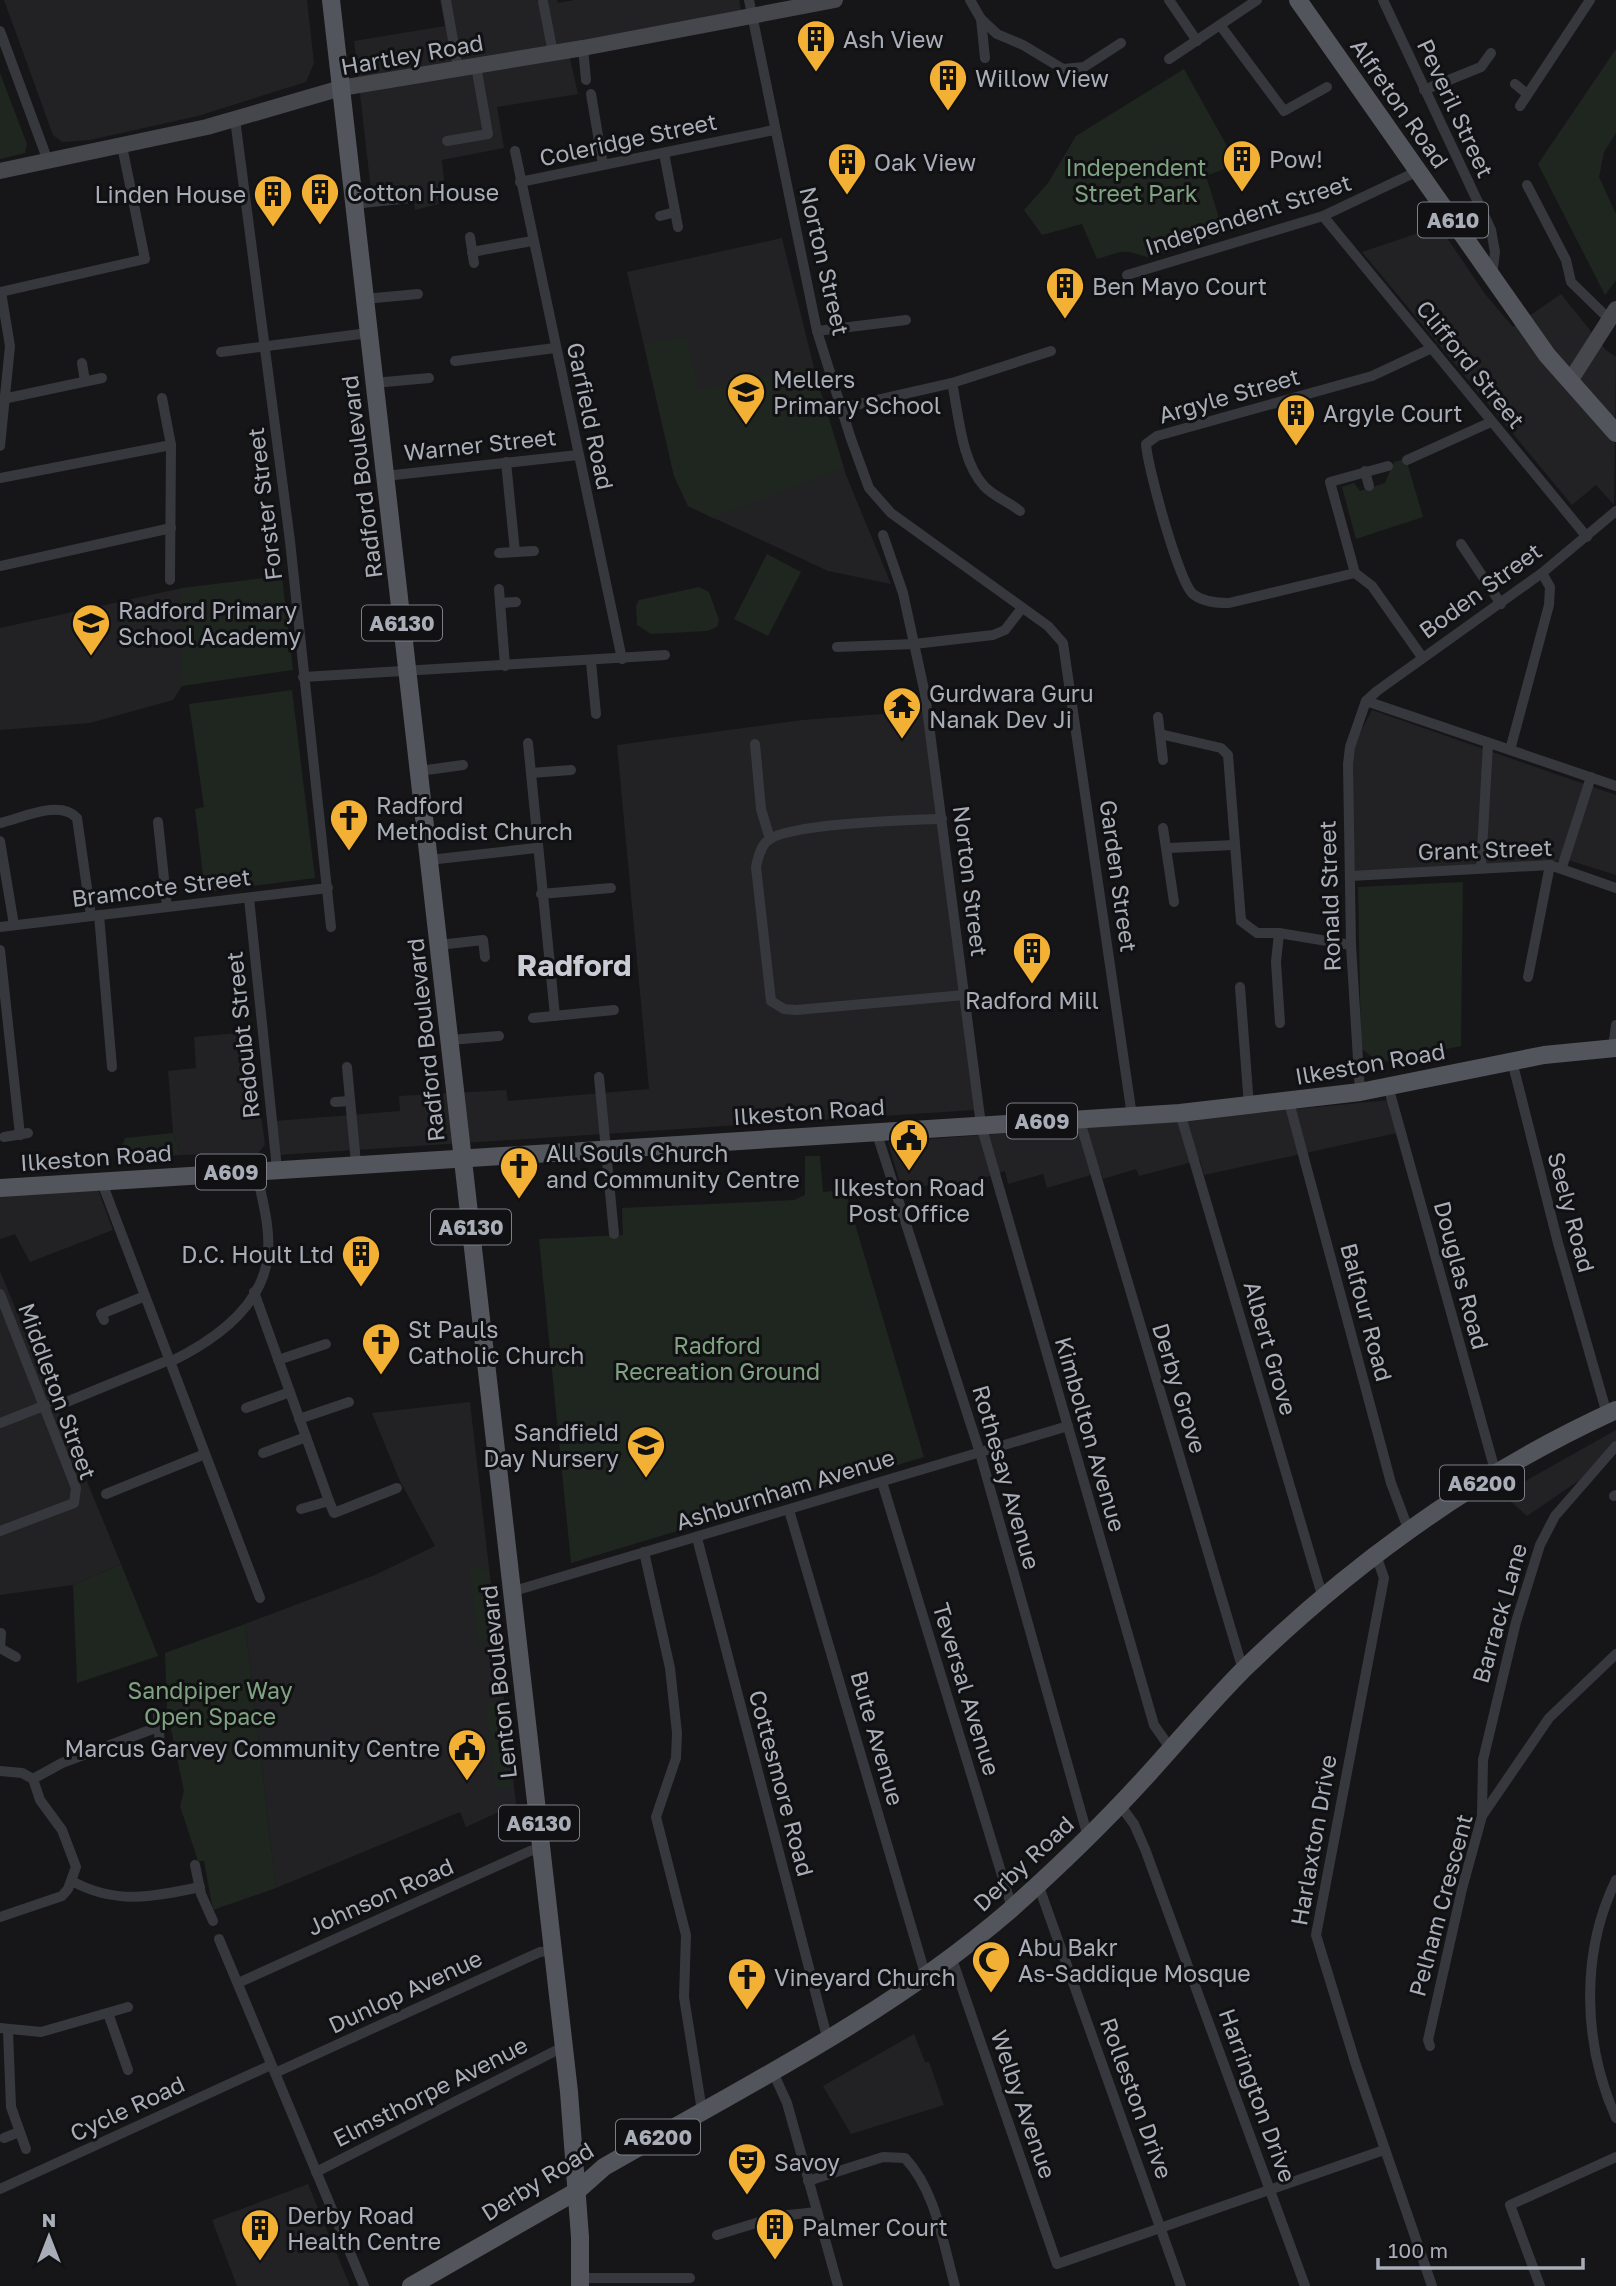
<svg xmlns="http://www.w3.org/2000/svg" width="1616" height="2286" font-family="'Golos Text',sans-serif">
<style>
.built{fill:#222225}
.green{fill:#1e261f}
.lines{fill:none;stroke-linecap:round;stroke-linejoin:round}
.street{stroke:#37383d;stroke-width:10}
.secondary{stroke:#45474d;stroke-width:16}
.primary{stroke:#53555c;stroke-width:18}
.labels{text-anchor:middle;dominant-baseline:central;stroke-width:6;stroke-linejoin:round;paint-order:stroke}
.shield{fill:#111113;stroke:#7b7e86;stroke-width:2}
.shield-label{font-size:21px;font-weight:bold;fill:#a8adb8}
.poi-label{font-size:23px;fill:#a8adb8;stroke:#111113;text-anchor:start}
.street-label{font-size:23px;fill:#a8adb8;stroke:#111113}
.park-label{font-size:23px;fill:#7fa381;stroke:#111113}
.district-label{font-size:30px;font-weight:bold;fill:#c9ccd4;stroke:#111113}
</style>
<rect width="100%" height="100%" fill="#161618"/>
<g class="built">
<polygon points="4,0 307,0 314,63 306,82 198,116 90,140 62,142 53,135"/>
<polygon points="440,0 557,0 558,3 574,0 739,0 741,10 567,45 578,94 497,107 504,148 442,160 446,202 415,210 412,187 371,191 354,41 445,26"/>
<polygon points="1439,226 1485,294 1513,327 1561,294 1606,350 1616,357 1614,505 1596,485 1572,505 1362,252"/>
<polygon points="782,238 818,384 846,475 891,584 828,571 688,506 674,476 627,272"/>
<polygon points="182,588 182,686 173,700 90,723 0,730 0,628"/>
<polygon points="1372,710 1616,795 1616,875 1568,860 1355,873 1351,805 1352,748"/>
<polygon points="923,711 975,1110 278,1155 275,1121 400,1111 399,1096 506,1090 508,1101 649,1089 617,745 802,720"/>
<polygon points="250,1032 265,1145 258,1153 181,1155 173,1133 168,1071 196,1068 194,1037"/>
<polygon points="1390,1100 1397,1133 1204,1175 1200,1160 1139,1176 1136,1169 1103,1179 1101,1172 1047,1188 1043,1174 1008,1184 1005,1171 947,1190 944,1180 903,1193 888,1142 1180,1120"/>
<polygon points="98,1190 113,1230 30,1262 15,1234 0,1239 0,1196"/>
<polygon points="0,1271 121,1564 73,1585 0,1595"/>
<polygon points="470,1402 516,1804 466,1827 460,1812 276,1888 245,1624 375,1575 435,1546 399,1479 372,1413"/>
<polygon points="1616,1430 1616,1445 1590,1473 1527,1516 1502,1494"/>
<polygon points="914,2034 925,2062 929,2062 944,2105 851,2134 823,2086"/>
<polygon points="308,2184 350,2286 237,2286 212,2220"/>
</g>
<g class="green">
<polygon points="1616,49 1616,133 1604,152 1599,177 1616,214 1616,280 1605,295 1538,164"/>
<path d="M 1184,69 L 1237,164 L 1206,176 L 1224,234 L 1150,258 C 1122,249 1127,250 1097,259 L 1082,224 L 1042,235 L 1024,210 L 1048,183 L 1076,136 Z"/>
<polygon points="0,73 27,144 25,153 0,159"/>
<polygon points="687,336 698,390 813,366 844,468 713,518 688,506 674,476 644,344"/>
<polygon points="1406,459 1423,517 1356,539 1342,487 1354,483 1360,491 1385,483 1394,462"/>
<polygon points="767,554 801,572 768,636 734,619"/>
<polygon points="282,576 293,670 182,686 182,588"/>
<polygon points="699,587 709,592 719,620 717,627 707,631 651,634 637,625 636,606 639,600"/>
<polygon points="292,690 315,878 205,892 195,809 204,807 189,704"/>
<polygon points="1463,882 1461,1046 1379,1063 1361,1048 1358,887"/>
<polygon points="173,1133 181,1155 117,1159 125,1138"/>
<polygon points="805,1156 820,1156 823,1192 845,1190 924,1457 571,1563 539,1239 623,1235 622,1208 794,1200 805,1195"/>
<polygon points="121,1564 158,1656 77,1683 73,1585"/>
<polygon points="469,1566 489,1570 497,1639 485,1641 478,1646"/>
<polygon points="245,1624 276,1888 213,1910 204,1861 198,1861 180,1806 184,1791 167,1710 165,1653"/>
<polygon points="503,1701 512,1787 495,1789 486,1703"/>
</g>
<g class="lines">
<g class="street">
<polyline points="446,0 458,69"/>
<polyline points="749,0 817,331 851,439 869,488 891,513 1048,626 1063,643 1132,1116"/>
<polyline points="970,0 981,19 985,58"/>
<polyline points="1169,0 1197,41"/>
<polyline points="1383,0 1491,230 1495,252 1492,276"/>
<polyline points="543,2 553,53"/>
<polyline points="981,19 997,34 1023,45 1063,69 1084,67 1121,43"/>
<polyline points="1220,25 1284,111 1327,87"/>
<polyline points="0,31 48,161"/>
<polyline points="583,48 586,80"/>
<polyline points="1169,59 1257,0"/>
<polyline points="1515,84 1527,94"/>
<polyline points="1424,90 1481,67 1491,53"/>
<polyline points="591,94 603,165"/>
<polyline points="1520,106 1590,0"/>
<polyline points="235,119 290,541 331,927"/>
<polyline points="447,141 488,134 476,66"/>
<polyline points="515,151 622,659"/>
<polyline points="664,153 678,227"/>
<polyline points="520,182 774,130"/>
<polyline points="1527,185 1566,260 1571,282 1609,319"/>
<polyline points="353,204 410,198"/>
<polyline points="660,216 675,212"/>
<polyline points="1323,216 1587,537"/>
<polyline points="470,237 474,263"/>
<polyline points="472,252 532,241"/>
<polyline points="1127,275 1323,216 1418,171"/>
<polyline points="364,299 418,294"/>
<polyline points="817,331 906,320"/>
<polyline points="221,352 368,333"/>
<polyline points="455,361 555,348"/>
<polyline points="82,363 85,381"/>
<polyline points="374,383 429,378"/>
<path d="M 952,383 C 959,415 961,461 984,486 C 993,496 1009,502 1020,511"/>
<polyline points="162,398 171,445 170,580"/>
<polyline points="3,399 102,378"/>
<polyline points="842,408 952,383 1051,351"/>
<polyline points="0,446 10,346 1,292 145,259 122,146"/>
<polyline points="1407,460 1491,422"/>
<polyline points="506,462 515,552"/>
<polyline points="1365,471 1369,486"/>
<polyline points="385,476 578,455"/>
<polyline points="0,478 171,445"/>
<polyline points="883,535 903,593 925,694 981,1125 1154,1725 1171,1749"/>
<polyline points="1461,544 1501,604"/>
<polyline points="499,553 534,551"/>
<polyline points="0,566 171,528"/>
<polyline points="1355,573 1330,482 1388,466"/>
<polyline points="499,589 505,666"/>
<polyline points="500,603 516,602"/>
<polyline points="837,647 914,644 993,635 1005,630 1022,608"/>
<path d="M 1422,657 L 1372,586 L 1355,573 L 1229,603 C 1216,603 1203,602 1193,594 C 1179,583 1147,465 1146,444 L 1157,436 L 1372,376 L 1432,348"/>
<polyline points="591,662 596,714"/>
<polyline points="303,677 665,655"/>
<polyline points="1366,701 1616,786"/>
<polyline points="1158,717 1163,760"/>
<polyline points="1160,734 1221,748 1228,755 1241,921 1257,933 1279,933 1351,945"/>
<polyline points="528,743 555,1016"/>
<polyline points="755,744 761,809 770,839"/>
<polyline points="1510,750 1549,605 1550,587 1542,573"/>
<polyline points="419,771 463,765"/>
<polyline points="531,773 571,770"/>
<path d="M 942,819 C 909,820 796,823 770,839 C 761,844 758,857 756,867 L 771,1001 L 784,1009 L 796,1010 L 965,995"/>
<polyline points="158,822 167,907"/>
<path d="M 0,823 C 22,818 60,799 77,818 L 91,916"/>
<polyline points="1163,828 1174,902"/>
<polyline points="0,841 14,925"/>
<polyline points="1168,848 1234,845"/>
<polyline points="429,860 536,848"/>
<polyline points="1562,867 1591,777"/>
<polyline points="1481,868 1488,744"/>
<polyline points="1351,876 1550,865 1616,888"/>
<polyline points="541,894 611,888"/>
<polyline points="249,898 277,1169"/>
<polyline points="99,915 112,1067"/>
<polyline points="0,927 328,888"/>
<polyline points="1279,933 1276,962 1280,1023"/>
<polyline points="439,945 483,940 485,957"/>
<polyline points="0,950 20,1135"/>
<polyline points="1528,977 1550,865"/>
<polyline points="1240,987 1249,1106"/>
<polyline points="533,1018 614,1010"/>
<polyline points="450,1040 499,1036"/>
<polyline points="1613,1048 1616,1025"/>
<polyline points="1512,1061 1558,1243 1607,1414"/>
<polyline points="347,1067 356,1163"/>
<polyline points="599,1077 614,1234"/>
<polyline points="1388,1086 1496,1474"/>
<polyline points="1360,1092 1351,945 1348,764 1350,747 1366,701 1377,691 1542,573 1616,511"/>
<polyline points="335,1102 350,1101"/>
<polyline points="1289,1102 1391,1483 1409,1531"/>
<polyline points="1180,1113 1322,1595"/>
<polyline points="1079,1118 1243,1670"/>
<polyline points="876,1131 980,1453 1088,1837"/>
<polyline points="4,1137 28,1133"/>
<polyline points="101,1180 260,1598"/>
<polyline points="254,1292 329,1501"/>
<polyline points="0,1294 76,1488 74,1503 0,1531"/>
<polyline points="104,1320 101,1314 145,1296"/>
<polyline points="278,1360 326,1344"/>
<path d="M 170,1362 C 211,1342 259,1310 267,1261 C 272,1231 262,1199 256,1170"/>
<polyline points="64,1403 169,1360"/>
<polyline points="246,1408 290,1392"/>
<polyline points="299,1419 349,1402"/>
<polyline points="0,1423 46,1405"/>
<polyline points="263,1453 306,1437"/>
<polyline points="882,1482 1012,1908"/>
<polyline points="106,1494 205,1454"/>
<polyline points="1614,1496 1616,1495"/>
<polyline points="301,1509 329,1501 334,1513 397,1488"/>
<polyline points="789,1510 926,1977"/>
<polyline points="697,1538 827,2037"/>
<polyline points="644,1552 670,1668 677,1733 676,1758 656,1817 686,1935 684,1997 702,2111"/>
<polyline points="1376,1555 1384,1578 1316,1935 1356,2065 1432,2286"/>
<polyline points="514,1591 1068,1426"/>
<polyline points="0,1648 16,1657"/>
<polyline points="0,1648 1,1633"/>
<polyline points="158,1715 160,1749"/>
<polyline points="0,1771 22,1773 33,1779 40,1800 62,1830 76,1867 68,1889 62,1896 0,1917"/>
<polyline points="33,1779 62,1763 158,1727"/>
<polyline points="1120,1805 1134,1824 1145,1849 1305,2286"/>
<polyline points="1482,1814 1483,1760 1516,1622 1540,1545 1555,1516 1616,1446"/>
<polyline points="195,1865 201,1894 213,1921"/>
<path d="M 1616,1880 C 1580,1954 1583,2044 1616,2118"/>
<path d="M 72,1881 C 115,1905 154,1897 200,1887"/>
<polyline points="1038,1884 1181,2286"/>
<polyline points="219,1939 364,2286"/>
<polyline points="952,1959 1057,2264 1384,2150"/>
<polyline points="238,1983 530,1851 541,1849"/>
<polyline points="108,2013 128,2070"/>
<polyline points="0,2028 41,2032 128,2007"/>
<polyline points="8,2031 11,2107 26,2149"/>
<polyline points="1430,2046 1428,2040 1462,1889 1482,1816 1549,1718 1616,1654"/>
<polyline points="772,2070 787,2103 838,2286"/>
<polyline points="275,2073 540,1952 553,1951"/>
<polyline points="4,2138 19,2132"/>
<polyline points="316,2172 563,2047"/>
<path d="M 808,2181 L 883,2157 L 905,2158 C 936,2191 943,2244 955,2286"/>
<polyline points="0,2189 271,2065"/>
<polyline points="717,2235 779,2216 817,2212"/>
<polyline points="580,2278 690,2278"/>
<polyline points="1540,2286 1510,2205 1616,2157"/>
</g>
<g class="secondary">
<polyline points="0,171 207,127 341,88 583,48 835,0"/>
<polyline points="1570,381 1616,309"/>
</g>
<g class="primary">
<polyline points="331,0 569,2092 580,2237 580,2286"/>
<polyline points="1298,0 1547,355 1616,433"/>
<polyline points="0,1188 1180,1113 1360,1092 1544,1055 1616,1048"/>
<path d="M 411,2286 L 577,2191 L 604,2167 C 742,2088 888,2015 1009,1911 C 1055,1870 1100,1827 1142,1781 C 1176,1744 1209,1704 1245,1668 C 1353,1563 1478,1473 1616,1410"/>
</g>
</g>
<defs>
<g id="building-pin" transform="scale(2.0125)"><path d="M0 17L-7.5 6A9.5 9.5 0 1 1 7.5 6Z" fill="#f2b134" stroke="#111113"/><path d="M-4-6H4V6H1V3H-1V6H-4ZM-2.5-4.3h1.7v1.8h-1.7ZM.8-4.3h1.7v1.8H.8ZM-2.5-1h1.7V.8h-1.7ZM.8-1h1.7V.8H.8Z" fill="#111"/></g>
<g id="school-pin" transform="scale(2.0125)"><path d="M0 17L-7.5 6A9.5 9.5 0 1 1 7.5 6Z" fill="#f2b134" stroke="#111113"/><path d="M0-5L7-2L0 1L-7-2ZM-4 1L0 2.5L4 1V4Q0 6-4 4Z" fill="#111"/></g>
<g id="temple-pin" transform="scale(2.0125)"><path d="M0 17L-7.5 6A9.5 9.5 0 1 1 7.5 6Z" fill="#f2b134" stroke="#111113"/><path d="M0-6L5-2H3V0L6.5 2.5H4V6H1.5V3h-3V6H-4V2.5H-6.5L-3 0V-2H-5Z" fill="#111"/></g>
<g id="church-pin" transform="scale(2.0125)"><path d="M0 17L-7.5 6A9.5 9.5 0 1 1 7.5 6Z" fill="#f2b134" stroke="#111113"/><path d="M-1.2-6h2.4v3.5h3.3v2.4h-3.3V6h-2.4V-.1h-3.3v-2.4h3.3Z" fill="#111"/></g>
<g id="civic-pin" transform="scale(2.0125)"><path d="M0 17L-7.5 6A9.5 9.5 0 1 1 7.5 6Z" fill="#f2b134" stroke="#111113"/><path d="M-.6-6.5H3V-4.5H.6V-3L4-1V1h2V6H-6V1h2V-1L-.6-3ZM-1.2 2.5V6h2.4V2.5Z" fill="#111"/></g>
<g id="mosque-pin" transform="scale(2.0125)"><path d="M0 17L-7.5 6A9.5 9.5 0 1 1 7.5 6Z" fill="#f2b134" stroke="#111113"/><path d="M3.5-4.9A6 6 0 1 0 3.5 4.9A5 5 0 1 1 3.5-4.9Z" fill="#111"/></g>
<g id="theatre-pin" transform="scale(2.0125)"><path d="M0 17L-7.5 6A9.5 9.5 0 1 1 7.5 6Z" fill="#f2b134" stroke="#111113"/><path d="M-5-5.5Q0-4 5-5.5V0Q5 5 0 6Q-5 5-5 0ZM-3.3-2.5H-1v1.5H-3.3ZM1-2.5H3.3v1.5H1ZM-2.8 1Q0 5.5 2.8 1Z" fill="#111"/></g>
</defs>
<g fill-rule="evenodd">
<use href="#building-pin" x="816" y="39"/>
<use href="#building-pin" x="948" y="78"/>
<use href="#building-pin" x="1242" y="159"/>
<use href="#building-pin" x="847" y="162"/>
<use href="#building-pin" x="320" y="192"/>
<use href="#building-pin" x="273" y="194"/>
<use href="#building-pin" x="1065" y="286"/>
<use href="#school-pin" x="746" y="392"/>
<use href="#building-pin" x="1296" y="413"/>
<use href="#school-pin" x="91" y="623"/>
<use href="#temple-pin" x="902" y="706"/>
<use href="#church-pin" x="349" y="818"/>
<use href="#building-pin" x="1032" y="951"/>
<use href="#civic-pin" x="909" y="1138"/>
<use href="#church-pin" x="519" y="1166"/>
<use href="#building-pin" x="361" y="1254"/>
<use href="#church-pin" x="381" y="1342"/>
<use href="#school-pin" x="646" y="1445"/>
<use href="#civic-pin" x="467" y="1748"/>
<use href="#mosque-pin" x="991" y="1960"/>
<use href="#church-pin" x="747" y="1977"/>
<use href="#theatre-pin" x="747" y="2162"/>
<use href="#building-pin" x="775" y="2227"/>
<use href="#building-pin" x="260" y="2228"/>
</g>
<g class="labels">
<g class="shield">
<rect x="1418" y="202.5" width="70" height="35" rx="5"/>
<rect x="362" y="605.5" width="80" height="35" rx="5"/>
<rect x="1007" y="1103.5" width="70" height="35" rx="5"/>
<rect x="196" y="1154.5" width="70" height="35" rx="5"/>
<rect x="431" y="1209.5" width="80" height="35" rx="5"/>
<rect x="1440" y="1465.5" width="84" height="35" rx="5"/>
<rect x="499" y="1805.5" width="80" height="35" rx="5"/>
<rect x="616" y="2119.5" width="84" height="35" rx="5"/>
</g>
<g class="shield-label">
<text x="1453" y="220">A610</text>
<text x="402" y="623">A6130</text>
<text x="1042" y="1121">A609</text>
<text x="231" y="1172">A609</text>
<text x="471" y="1227">A6130</text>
<text x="1482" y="1483">A6200</text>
<text x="539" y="1823">A6130</text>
<text x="658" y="2137">A6200</text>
</g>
<g class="poi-label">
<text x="843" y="39">Ash View</text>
<text x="975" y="78">Willow View</text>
<text x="1269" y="159">Pow!</text>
<text x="874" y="162">Oak View</text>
<text x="347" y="192">Cotton House</text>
<text x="246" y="194" text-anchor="end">Linden House</text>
<text x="1092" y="286">Ben Mayo Court</text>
<text x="773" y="379">Mellers<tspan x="773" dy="26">Primary School</tspan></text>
<text x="1323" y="413">Argyle Court</text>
<text x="118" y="610">Radford Primary<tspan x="118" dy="26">School Academy</tspan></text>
<text x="929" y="693">Gurdwara Guru<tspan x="929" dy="26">Nanak Dev Ji</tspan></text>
<text x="376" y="805">Radford<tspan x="376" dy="26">Methodist Church</tspan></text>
<text x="1032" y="1000" text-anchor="middle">Radford Mill</text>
<text x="546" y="1153">All Souls Church<tspan x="546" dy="26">and Community Centre</tspan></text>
<text x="909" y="1187" text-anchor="middle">Ilkeston Road<tspan x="909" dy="26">Post Office</tspan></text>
<text x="334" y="1254" text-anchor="end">D.C. Hoult Ltd</text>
<text x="408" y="1329">St Pauls<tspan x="408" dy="26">Catholic Church</tspan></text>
<text x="619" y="1432" text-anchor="end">Sandfield<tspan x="619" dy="26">Day Nursery</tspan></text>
<text x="440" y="1748" text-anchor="end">Marcus Garvey Community Centre</text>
<text x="1018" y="1947">Abu Bakr<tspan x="1018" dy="26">As-Saddique Mosque</tspan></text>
<text x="774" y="1977">Vineyard Church</text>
<text x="774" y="2162">Savoy</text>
<text x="287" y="2215">Derby Road<tspan x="287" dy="26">Health Centre</tspan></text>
<text x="802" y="2227">Palmer Court</text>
</g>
<g class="street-label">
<text transform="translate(412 54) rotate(-10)">Hartley Road</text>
<text transform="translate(1400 103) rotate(55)">Alfreton Road</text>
<text transform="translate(1456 108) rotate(65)">Peveril Street</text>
<text transform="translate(628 139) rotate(-12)">Coleridge Street</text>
<text transform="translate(1248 214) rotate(-18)">Independent Street</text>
<text transform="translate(825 261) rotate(77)">Norton Street</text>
<text transform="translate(1471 364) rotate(51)">Clifford Street</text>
<text transform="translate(1229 395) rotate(-16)">Argyle Street</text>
<text transform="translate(591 416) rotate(78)">Garfield Road</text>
<text transform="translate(480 444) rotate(-6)">Warner Street</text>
<text transform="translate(361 477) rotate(-97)">Radford Boulevard</text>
<text transform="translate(264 504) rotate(-97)">Forster Street</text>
<text transform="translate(1480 590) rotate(-36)">Boden Street</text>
<text transform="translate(1485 849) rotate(-2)">Grant Street</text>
<text transform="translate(1119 876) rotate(82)">Garden Street</text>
<text transform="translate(971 881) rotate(83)">Norton Street</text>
<text transform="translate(161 887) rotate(-7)">Bramcote Street</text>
<text transform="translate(1329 896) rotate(-92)">Ronald Street</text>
<text transform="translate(242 1035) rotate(-96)">Redoubt Street</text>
<text transform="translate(425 1040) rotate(-96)">Radford Boulevard</text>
<text transform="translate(1370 1063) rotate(-10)">Ilkeston Road</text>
<text transform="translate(809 1111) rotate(-4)">Ilkeston Road</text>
<text transform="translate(96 1157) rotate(-4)">Ilkeston Road</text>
<text transform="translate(1572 1212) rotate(75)">Seely Road</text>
<text transform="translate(1462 1275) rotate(75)">Douglas Road</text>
<text transform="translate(1367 1312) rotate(75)">Balfour Road</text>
<text transform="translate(1271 1348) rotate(74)">Albert Grove</text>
<text transform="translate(1180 1388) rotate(73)">Derby Grove</text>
<text transform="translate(58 1391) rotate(70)">Middleton Street</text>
<text transform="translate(1091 1434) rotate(74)">Kimbolton Avenue</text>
<text transform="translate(1007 1477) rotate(74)">Rothesay Avenue</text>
<text transform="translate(785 1489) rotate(-17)">Ashburnham Avenue</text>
<text transform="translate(1499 1613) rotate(-74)">Barrack Lane</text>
<text transform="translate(498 1682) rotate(-96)">Lenton Boulevard</text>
<text transform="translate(967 1689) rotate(73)">Teversal Avenue</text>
<text transform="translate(878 1738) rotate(74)">Bute Avenue</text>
<text transform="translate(782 1783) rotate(75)">Cottesmore Road</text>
<text transform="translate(1313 1840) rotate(-80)">Harlaxton Drive</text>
<text transform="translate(1023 1863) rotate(-43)">Derby Road</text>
<text transform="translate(380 1896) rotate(-24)">Johnson Road</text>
<text transform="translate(1440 1905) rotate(-75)">Pelham Crescent</text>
<text transform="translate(405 1991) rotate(-25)">Dunlop Avenue</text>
<text transform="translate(430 2091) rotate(-27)">Elmsthorpe Avenue</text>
<text transform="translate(1258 2095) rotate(70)">Harrington Drive</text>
<text transform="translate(1137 2098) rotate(70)">Rolleston Drive</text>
<text transform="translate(1024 2104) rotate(71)">Welby Avenue</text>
<text transform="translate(127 2108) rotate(-25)">Cycle Road</text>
<text transform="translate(537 2181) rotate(-32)">Derby Road</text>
</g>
<g class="park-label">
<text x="1136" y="167">Independent<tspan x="1136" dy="26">Street Park</tspan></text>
<text x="717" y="1345">Radford<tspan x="717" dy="26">Recreation Ground</tspan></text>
<text x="210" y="1690">Sandpiper Way<tspan x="210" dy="26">Open Space</tspan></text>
</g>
<g class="district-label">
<text x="574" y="965">Radford</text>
</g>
</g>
<g transform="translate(49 2237)" stroke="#111113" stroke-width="5" paint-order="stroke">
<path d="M0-5L12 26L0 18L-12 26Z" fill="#a8adb8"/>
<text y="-10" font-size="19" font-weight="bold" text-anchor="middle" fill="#a8adb8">N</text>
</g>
<path d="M1378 2258v10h205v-10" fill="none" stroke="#a8adb8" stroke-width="3.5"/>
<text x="1388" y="2258" font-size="21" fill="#a8adb8" stroke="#111113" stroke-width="5" paint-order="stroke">100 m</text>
</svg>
